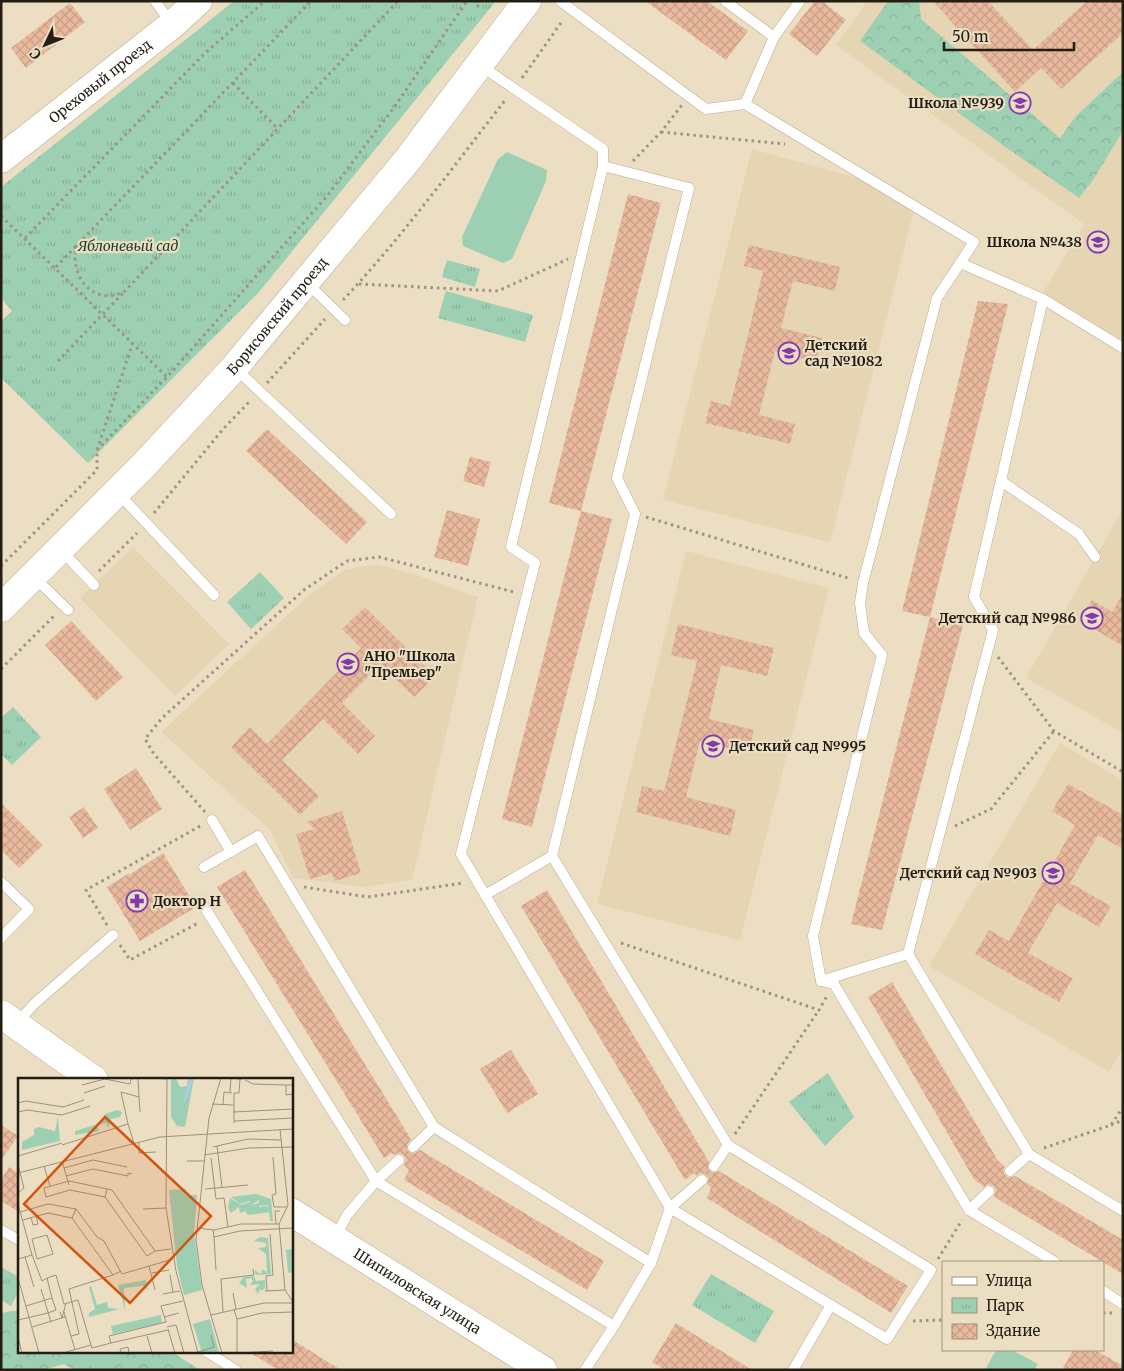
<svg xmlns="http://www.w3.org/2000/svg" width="1124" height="1371" font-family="Merriweather,serif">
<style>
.built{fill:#e6d5b2}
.forest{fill:url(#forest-crowns)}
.park{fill:url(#park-tufts)}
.pitch{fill:#9dd0b3}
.building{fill:url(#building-cross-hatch)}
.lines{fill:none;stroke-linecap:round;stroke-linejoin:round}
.lane-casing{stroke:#baad93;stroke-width:11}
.secondary-casing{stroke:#baad93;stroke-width:29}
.path{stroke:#9d937e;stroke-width:3;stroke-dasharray:2.5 4;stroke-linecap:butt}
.lane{stroke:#fff;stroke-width:10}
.secondary{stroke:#fff;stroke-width:28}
.labels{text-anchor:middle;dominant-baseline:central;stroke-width:4.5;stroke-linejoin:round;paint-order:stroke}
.street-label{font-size:14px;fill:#231e13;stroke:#ecdec3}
.poi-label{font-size:14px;font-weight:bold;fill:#231e13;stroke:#ecdec3;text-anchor:end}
.park-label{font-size:14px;font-style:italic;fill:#143d29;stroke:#ecdec3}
.inset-river{fill:none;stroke:#b1caf5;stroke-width:2.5}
.inset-road{fill:none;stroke:#9c917d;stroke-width:1}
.view{fill:#d4530d;fill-opacity:0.15;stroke:#d4530d;stroke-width:2.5}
.inset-edge{fill:none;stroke:#231e13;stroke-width:2.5}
</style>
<defs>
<pattern id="forest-crowns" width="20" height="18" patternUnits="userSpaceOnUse" patternTransform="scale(1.25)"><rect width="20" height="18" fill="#9dd0b3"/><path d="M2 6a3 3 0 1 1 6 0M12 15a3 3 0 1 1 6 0" fill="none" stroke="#87b299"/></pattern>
<pattern id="park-tufts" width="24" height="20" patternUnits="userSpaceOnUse" patternTransform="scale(1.25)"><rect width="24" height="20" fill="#9dd0b3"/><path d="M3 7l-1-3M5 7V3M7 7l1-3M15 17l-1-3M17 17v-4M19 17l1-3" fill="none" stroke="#87b299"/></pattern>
<pattern id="building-cross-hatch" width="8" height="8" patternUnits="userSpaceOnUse" patternTransform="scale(1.25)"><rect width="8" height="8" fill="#e9b99e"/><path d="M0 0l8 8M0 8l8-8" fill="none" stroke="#c89f87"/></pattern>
</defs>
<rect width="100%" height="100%" fill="#ecdec3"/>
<g class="built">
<polygon points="867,1 1123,1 1123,342 1043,293 1084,224 836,45"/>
<polygon points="752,149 901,190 915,206 830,542 663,500"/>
<polygon points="1123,509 1123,733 1026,678"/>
<polygon points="133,547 229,644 175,696 80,598"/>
<polygon points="686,551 829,588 740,940 597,904"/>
<polygon points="377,564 413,574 478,597 412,880 363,887 293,878 270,830 161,732 307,597 344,570"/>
<polygon points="1060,743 1123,780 1123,1049 1109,1072 929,966"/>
</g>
<g class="forest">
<polygon points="888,1 919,1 921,19 1060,138 1076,116 1123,72 1123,131 1093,180 1079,198 1004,146 860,41"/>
<polygon points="19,1310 19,1352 68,1352 98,1370 74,1370 64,1364 44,1370 1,1370 1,1313"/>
<polygon points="116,1352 172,1352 200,1370 106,1370"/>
</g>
<g class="park">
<polygon points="234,1 496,1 259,292 88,463 1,378 1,321 12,311 1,298 1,187"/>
<polygon points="447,260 480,269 475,287 442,277"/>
<polygon points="446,291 533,315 525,342 438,318"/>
<polygon points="260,572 284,598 251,629 227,602"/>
<polygon points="13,707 41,737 12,765 1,754 1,718"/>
<polygon points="828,1073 854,1117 825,1146 789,1102"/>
<polygon points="1,1267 19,1277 19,1291 11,1306 1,1300"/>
<polygon points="711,1274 774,1311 755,1343 692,1305"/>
</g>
<g class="pitch">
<polygon points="507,152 547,170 546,181 512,259 503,263 463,246 462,237 498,159"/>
<polygon points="996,1350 1012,1350 1038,1364 1034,1370 985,1370"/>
<polygon points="68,1352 116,1352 106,1370 98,1370"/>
</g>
<g class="building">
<polygon points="645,1 707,1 748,31 726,60"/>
<polygon points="815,1 822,1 846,20 817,56 789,34"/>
<polygon points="933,1 988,1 1033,50 1087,1 1123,1 1123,33 1061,89 1041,68 1015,92"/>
<polygon points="70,3 85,22 26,68 11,48"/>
<polygon points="628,194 661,203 581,511 549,503"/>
<polygon points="749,245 840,267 835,291 793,281 781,328 822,338 816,362 775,351 759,415 795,424 790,444 705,423 711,401 730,406 748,335 763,271 744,266"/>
<polygon points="978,301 1008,304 930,617 902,611"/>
<polygon points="267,429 367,522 346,544 246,451"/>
<polygon points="470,457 491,462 484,487 463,481"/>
<polygon points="447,510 480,519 468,566 434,557"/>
<polygon points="581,511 612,519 532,827 502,819"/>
<polygon points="1123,594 1123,646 1080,621 1092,600 1112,612"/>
<polygon points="365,607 435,676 414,697 380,664 342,703 375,736 358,754 323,719 282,760 319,796 300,815 231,747 250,727 267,744 361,648 342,629"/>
<polygon points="930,617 963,625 882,930 851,924"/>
<polygon points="71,621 123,677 96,701 45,645"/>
<polygon points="678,624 774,648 767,676 721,665 709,719 754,730 748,753 700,741 686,797 736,810 730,836 636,812 642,786 664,791 697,661 671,655"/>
<polygon points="136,768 162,809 130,830 104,789"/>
<polygon points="1068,784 1123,815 1123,849 1098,835 1070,883 1111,906 1099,927 1057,903 1028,953 1073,978 1059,1002 975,954 989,930 1009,941 1075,825 1052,811"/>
<polygon points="1,803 43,845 19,868 1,850"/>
<polygon points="84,807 98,828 83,838 69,817"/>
<polygon points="342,811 361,873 335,881 332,873 310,879 296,834 315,829 307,822"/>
<polygon points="163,853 196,907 140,941 107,887 128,874 129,875"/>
<polygon points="245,870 411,1139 407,1145 408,1151 414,1154 420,1150 604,1261 587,1290 404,1180 409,1170 404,1165 406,1159 404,1155 398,1153 394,1155 392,1153 384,1158 217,887"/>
<polygon points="547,890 709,1162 708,1169 713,1173 719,1171 908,1286 891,1313 707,1198 711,1188 707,1184 709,1178 705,1174 700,1173 697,1176 694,1173 685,1180 521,906"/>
<polygon points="892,982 997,1159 1005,1167 1003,1172 1005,1175 1008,1178 1015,1176 1123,1240 1123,1274 1001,1201 994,1196 996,1190 994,1186 988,1184 984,1187 974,1179 868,997"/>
<polygon points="511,1050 538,1094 507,1113 480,1069"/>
<polygon points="1,1125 18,1136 1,1160"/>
<polygon points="9,1167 19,1173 19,1212 1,1201 1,1180"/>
<polygon points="676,1323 752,1370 665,1370 652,1362"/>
<polygon points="291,1339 341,1370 278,1370 249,1352 291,1352"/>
<polygon points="1073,1350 1095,1350 1123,1366 1123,1370 1062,1370"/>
</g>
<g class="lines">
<g class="lane-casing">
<g id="lane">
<polyline points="155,1 172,24"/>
<polyline points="560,1 706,109 745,104 974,242 937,298 863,583 860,603 864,633 882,655 813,936 821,981"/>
<polyline points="725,1 774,37"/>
<polyline points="481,66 603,149 603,166 511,547 535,563 461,854 670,1208 887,1339 931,1270 728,1145 552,856"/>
<polyline points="745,104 774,37 800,1"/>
<polyline points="307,283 345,320"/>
<polyline points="1043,299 1123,348"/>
<polyline points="235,368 391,514"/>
<polyline points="1001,481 1079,534 1095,557"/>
<polyline points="118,493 214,595"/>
<polyline points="61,550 94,585"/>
<polyline points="34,577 68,610"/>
<polyline points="212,820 231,852"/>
<polyline points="204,867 258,836 434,1127 651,1263"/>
<polyline points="1,882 29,909 1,938"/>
<polyline points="485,895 552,856 635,514 617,478 689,188 603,166"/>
<polyline points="200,900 376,1181 614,1326"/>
<polyline points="908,954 993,630 974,597 1043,299 960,263"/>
<polyline points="17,1023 34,1004 113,935"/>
<polyline points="413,1147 434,1127"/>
<polyline points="714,1166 728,1145"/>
<polyline points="1010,1171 1029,1154"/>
<polyline points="969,1210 989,1191"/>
<polyline points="1,1230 19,1240"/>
<polyline points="335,1238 347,1215 376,1181 399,1160"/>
<polyline points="1055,1262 969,1210 834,984 821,981 908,954 1029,1154 1123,1211"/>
<polyline points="1103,1291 1123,1304"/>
<polyline points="207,1352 236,1370"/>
<polyline points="585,1370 614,1326 651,1263 670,1208 702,1180"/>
<polyline points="793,1370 831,1305"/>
</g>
</g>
<g class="secondary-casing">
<g id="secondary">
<path id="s1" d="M 1,159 L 173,24 L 198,1"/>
<path id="s2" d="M 1,608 L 143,466 L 234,368 L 409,158 L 527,1"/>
<polyline points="1,1014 94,1080"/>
<path id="s3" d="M 291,1212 L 543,1370"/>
</g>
</g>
<g class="path">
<polyline points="477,7 482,1"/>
<polyline points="522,78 563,20"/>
<polyline points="233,83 278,129"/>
<polyline points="661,132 785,144"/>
<polyline points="633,161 661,132 682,105"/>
<polyline points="1,216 167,377"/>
<polyline points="25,238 205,53 265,1"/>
<path d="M 77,245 C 68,275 93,308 125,291 L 398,1"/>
<polyline points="56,267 311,1"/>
<polyline points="359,284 498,291 568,259"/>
<path d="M 343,300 C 402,237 453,167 506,99"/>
<polyline points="58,361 123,293"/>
<polyline points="267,383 325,319"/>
<polyline points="97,450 167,377 327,196 395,106 467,1"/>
<polyline points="154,513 224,428 251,400"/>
<polyline points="646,517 851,579"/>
<polyline points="1,566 97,470 97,450 133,342"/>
<polyline points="99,571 137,533"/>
<polyline points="998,657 1054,731 1123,772"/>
<polyline points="1,669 56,614"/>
<polyline points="205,812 154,754 145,739 162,718 304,590 347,561 379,557 514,592"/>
<polyline points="955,826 991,809 1054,731"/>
<polyline points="304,887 368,897 463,883"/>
<polyline points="107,925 86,890 202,825"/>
<polyline points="621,943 819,1010 827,996"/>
<polyline points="120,945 130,960 198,923"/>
<polyline points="1111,1125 1123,1120"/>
<polyline points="735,1134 819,1010"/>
<polyline points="1044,1148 1111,1125 1123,1107"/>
<polyline points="938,1259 962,1220"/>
<polyline points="1103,1313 1112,1313"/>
<polyline points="913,1321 943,1320"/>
</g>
<use href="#lane" class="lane"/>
<use href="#secondary" class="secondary"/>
</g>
<defs>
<g id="school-ring" transform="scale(1.125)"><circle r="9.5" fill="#ecdec3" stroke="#8239ab" stroke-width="1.5"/><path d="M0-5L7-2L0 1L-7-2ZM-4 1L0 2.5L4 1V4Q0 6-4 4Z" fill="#8239ab"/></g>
<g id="pharmacy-ring" transform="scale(1.125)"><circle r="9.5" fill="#ecdec3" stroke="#8239ab" stroke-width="1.5"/><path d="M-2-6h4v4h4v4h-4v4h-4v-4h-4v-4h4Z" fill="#8239ab"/></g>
</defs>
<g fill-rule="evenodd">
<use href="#school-ring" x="1020" y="103"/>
<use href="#school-ring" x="1098" y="242"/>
<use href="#school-ring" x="789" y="353"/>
<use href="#school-ring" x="1092" y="618"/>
<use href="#school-ring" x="348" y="664"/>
<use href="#school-ring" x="713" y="746"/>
<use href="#school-ring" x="1053" y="873"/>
<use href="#pharmacy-ring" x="137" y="901"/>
</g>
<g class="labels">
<g class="street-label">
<text stroke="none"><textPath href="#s1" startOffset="126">Ореховый проезд</textPath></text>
<text stroke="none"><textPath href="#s2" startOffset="402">Борисовский проезд</textPath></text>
<text stroke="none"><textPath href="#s3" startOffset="149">Шипиловская улица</textPath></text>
</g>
<g class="poi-label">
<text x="1004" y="103">Школа №939</text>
<text x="1082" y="242">Школа №438</text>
<text x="805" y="345" text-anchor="start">Детский<tspan x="805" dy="16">сад №1082</tspan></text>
<text x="1076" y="618">Детский сад №986</text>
<text x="364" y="656" text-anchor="start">АНО "Школа<tspan x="364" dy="16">"Премьер"</tspan></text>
<text x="729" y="746" text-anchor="start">Детский сад №995</text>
<text x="1037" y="873">Детский сад №903</text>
<text x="153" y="901" text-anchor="start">Доктор Н</text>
</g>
<g class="park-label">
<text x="128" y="246">Яблоневый сад</text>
</g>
</g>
<g transform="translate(18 1078)">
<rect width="275" height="275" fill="#ecdec3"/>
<path d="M 239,116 L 253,121 L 255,143 L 252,143 L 250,127 L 242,128 L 241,122 L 235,126 L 231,123 L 222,126 L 213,119 ZM 192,241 L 201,275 L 184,275 L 175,246 Z" fill="#9dd0b3"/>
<path d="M 153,0 L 158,0 L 162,9 L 169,8 L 170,0 L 176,0 L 167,49 L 159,48 L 153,39 ZM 99,32 L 104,34 L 102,39 L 93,41 L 90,50 L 88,45 L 79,47 L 81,53 L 57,57 L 57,53 L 83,45 L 87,36 ZM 40,38 L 42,63 L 4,72 L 4,64 L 16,57 L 16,51 L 21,49 L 37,53 ZM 212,120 L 223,127 L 232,124 L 236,127 L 243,123 L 241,129 L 250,128 L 252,134 L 230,137 L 227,133 L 222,135 L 221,129 L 213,135 L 210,130 ZM 242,159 L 250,160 L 253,196 L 239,197 L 237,195 L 237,192 L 242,196 L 245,191 L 249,195 L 248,176 L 240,170 L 248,169 L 248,165 L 236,163 ZM 236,198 L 238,203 L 247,202 L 247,210 L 243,213 L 242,210 L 240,216 L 237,211 L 242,206 L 232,207 L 235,203 L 233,200 L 228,201 L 229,210 L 221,205 L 226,199 ZM 128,202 L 130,212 L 125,208 L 106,210 L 107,232 L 100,207 ZM 73,208 L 79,227 L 89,224 L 90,230 L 102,231 L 71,239 L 71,235 L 77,231 L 71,209 ZM 143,237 L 144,245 L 95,256 L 93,248 Z" fill="#9dd0b3"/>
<path d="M 168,111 L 168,117 L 179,117 L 176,156 L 184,212 L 166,217 L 159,188 L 151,112 Z" fill="#9dd0b3"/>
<path d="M 275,171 L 275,194 L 270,195 L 268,172 Z" fill="#9dd0b3"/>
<path class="inset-river" d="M 166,23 L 174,0"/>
<path class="inset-road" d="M 131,0 L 149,1M 149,0 L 148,130 L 158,193 L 180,275M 203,0 L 191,40 L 178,162 L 184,207 L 204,275M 227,2 L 235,6 L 268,7M 64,7 L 87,1 L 112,6 L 113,1 L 120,0M 275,7 L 268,7 L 268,17 L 275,16M 212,14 L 213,0 L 222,1M 66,15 L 87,8M 121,19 L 122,34M 0,25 L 8,23 L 45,29 L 66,22M 194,26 L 215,27M 205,26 L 206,14 L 214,15M 0,34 L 9,32 L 44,37 L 72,28M 215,34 L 275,31M 216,43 L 275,40M 216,45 L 216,15 L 221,15 L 222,1 L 228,0M 110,46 L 103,14 L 121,19 L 120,0M 262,51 L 270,127 L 261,146 L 267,212 L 275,224M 121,64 L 121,75 L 138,74M 44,67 L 110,46 L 116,65M 199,68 L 230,61 L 263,62M 195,69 L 199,68 L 204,109M 186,77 L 231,70 L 275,69M 0,78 L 44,65M 255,79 L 258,116 L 254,117 L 256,129 L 269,129M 193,80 L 198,121 L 206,120 L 210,149M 44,83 L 51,107M 169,83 L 186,83M 0,87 L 6,110 L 0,115M 26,88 L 32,108M 46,90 L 75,82 L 109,89M 0,95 L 142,59 L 275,51M 48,98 L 75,91 L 110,98 L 110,95 L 114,96M 89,111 L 87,119 L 129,178 L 137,173M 187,111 L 230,107M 87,119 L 52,112 L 28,119 L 26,110 L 51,103 L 94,112 L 137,173 L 153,171M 0,126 L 14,177 L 0,181M 58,131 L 79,159 L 86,163 L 104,196 L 155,181M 125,131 L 148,130M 2,134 L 30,126 L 58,131 L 54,140 L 30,135 L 5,142M 13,139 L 15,147 L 20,146 L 18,138M 54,140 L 95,197 L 103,193M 258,146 L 257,133 L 262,133M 179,150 L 196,152 L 223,146 L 261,146M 195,152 L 196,159 L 222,153 L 275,150M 29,157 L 35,176 L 19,181 L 14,161 ZM 196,159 L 198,192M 7,179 L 16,209M 131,188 L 137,212M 134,195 L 151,192M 152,197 L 155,214M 0,200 L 21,275M 29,200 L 38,197 L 46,226 L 60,222 L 73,267 L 45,275M 23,211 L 33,244M 247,213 L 267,212M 249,213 L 248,198 L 255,197 L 252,156M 215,215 L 218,231M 145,216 L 162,213M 8,228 L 34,220 L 29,200 L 24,203 L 14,177M 216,232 L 219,241 L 244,235 L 275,234M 42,234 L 44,240 L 48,225M 46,234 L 57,272M 205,234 L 203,201 L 236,197 L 235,191M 30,235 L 38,232 L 34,220M 193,237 L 246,225 L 275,225M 146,239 L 161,235M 0,242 L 30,235M 14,249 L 47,239M 149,249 L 158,247 L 166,275M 150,251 L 157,275M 53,258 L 61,256 L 51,211 L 95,197M 129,258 L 134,275M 0,259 L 4,275M 93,265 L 150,252M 73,267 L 74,270 L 93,265 L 91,258 L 148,244 L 143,228 L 165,223M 103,275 L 102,271 L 110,269 L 111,275M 177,275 L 196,269 L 193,257M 219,275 L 219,241M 220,275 L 255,273"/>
<path class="view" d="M 87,39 L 193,138 L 112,225 L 6,126 Z"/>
<rect width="275" height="275" class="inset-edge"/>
</g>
<rect width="1124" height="1371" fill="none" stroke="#231e13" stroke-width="5"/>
<rect x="942" y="1261" width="162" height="90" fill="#ecdec3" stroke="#9c917d"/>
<rect x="952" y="1277" width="25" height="8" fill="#ffffff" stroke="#9c917d"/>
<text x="986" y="1286" font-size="15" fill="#231e13">Улица</text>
<rect x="952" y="1298" width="25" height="15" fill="url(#park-tufts)" stroke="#9c917d"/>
<text x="986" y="1311" font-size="15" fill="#231e13">Парк</text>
<rect x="952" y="1324" width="25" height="15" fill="url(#building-cross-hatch)" stroke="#9c917d"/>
<text x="986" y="1336" font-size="15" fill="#231e13">Здание</text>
<g transform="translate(45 45) rotate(227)" stroke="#ecdec3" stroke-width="4" paint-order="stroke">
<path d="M0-4L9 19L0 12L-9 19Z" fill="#231e13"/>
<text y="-8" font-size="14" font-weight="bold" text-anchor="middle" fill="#231e13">С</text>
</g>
<path d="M944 42v8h130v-8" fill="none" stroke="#231e13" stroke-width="2.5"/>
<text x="952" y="42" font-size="15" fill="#231e13" stroke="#ecdec3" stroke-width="4" paint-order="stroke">50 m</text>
</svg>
